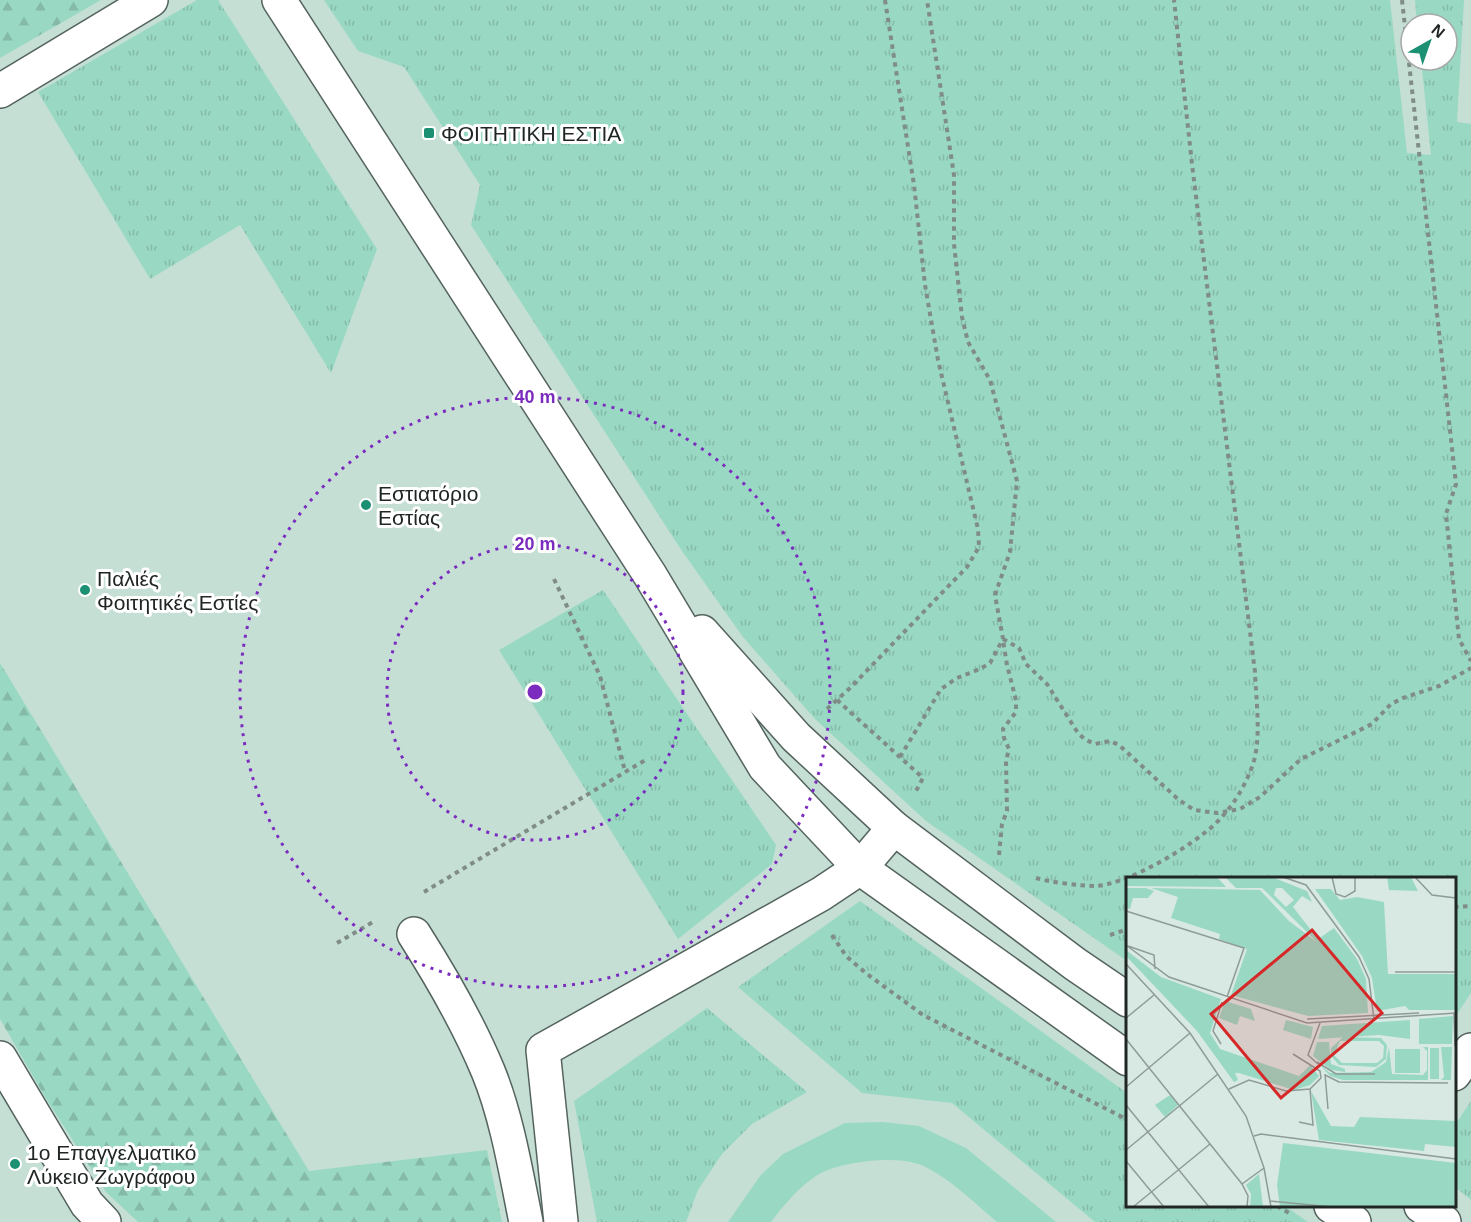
<svg xmlns="http://www.w3.org/2000/svg" width="1471" height="1222" font-family="Helvetica,sans-serif">
<style>
.built{fill:#c5dfd5;fill-rule:evenodd}
.grass{fill:url(#grass-tufts)}
.forest{fill:url(#forest-firs)}
.garden{fill:#99d9c3}
.lines{fill:none;stroke-linecap:round;stroke-linejoin:round}
.minor-casing{stroke:#54635e;stroke-width:36}
.path{stroke:#808c88;stroke-width:4;stroke-dasharray:4.5 4.5;stroke-linecap:butt}
.minor{stroke:#fff;stroke-width:33}
.ring{fill:none;stroke:#7b2cbf;stroke-width:3;stroke-dasharray:3 6}
.poi-dot{fill:#1b9073;stroke:#fff;stroke-width:2}
.labels{text-anchor:middle;dominant-baseline:central;stroke-width:6;stroke-linejoin:round;paint-order:stroke}
.poi-label{font-size:21px;fill:#202624;stroke:#fff;text-anchor:start}
.inset-road{fill:none;stroke:#8e9b97;stroke-width:1.5}
.view{fill:#d62828;fill-opacity:0.15;stroke:#d62828;stroke-width:3}
.inset-edge{fill:none;stroke:#202624;stroke-width:3}
.centre{fill:#7b2cbf;stroke:#fff;stroke-width:3}
.ring-label{font-size:18px;text-anchor:middle;font-weight:bold;fill:#7b2cbf;stroke:#fff;stroke-width:6;stroke-linejoin:round;paint-order:stroke}
</style>
<defs>
<pattern id="grass-tufts" width="24" height="20" patternUnits="userSpaceOnUse" patternTransform="scale(1.5)"><rect width="24" height="20" fill="#99d9c3"/><path d="M3 7l-1-3M5 7V3M7 7l1-3M15 17l-1-3M17 17v-4M19 17l1-3" fill="none" stroke="#84baa7"/></pattern>
<pattern id="forest-firs" width="22" height="20" patternUnits="userSpaceOnUse" patternTransform="scale(1.5)"><rect width="22" height="20" fill="#99d9c3"/><path d="M5 1l3.5 6h-7zM16 11l3.5 6h-7z" fill="#84baa7"/></pattern>
</defs>
<rect width="100%" height="100%" fill="#d8e9e3"/>
<path class="built" d="M 0,0 L 1471,0 L 1471,1222 L 0,1222 ZM 1411,24 L 1447,24 L 1447,60 L 1411,60 ZM 1128,878 L 1454,878 L 1454,1206 L 1128,1206 Z"/>
<g class="grass">
<polygon points="197,0 218,0 377,249 331,373 240,225 150,279 38,92"/>
<polygon points="324,0 1390,0 1407,153 1431,155 1421,60 1447,60 1447,24 1417,24 1415,0 1464,0 1457,122 1471,124 1471,993 1455,1017 1454,878 1128,878 1127,961 926,821 815,719 743,637 682,551 471,225 480,185 404,67 358,51"/>
<polygon points="603,590 776,845 772,864 678,939 499,650"/>
<polygon points="860,901 1127,1093 1128,1206 1285,1206 1308,1222 1095,1222 952,1103 862,1093 738,987"/>
<polygon points="707,1008 807,1092 752,1124 722,1154 698,1190 686,1222 597,1222 574,1101"/>
<polygon points="1471,1101 1471,1200 1455,1187 1455,1125"/>
</g>
<g class="forest">
<polygon points="0,0 101,0 0,58"/>
<polygon points="0,663 309,1171 487,1150 502,1222 138,1222 106,1192 45,1097 0,1019"/>
</g>
<path class="garden" d="M 883,1122 L 919,1126 L 966,1148 L 1056,1222 L 997,1222 C 976,1204 941,1170 915,1163 C 891,1156 837,1162 816,1176 C 798,1188 784,1205 771,1222 L 728,1222 L 760,1176 L 783,1154 L 845,1123 Z"/>
<g class="lines">
<g class="minor-casing">
<g id="minor">
<polyline points="279,0 650,575 765,767 860,868 1128,1059"/>
<polyline points="0,91 151,0"/>
<polyline points="702,632 796,737 894,828 1075,964 1128,1000"/>
<path d="M 414,934 C 442,978 468,1023 488,1071 C 507,1117 516,1173 526,1222"/>
<polyline points="0,1058 87,1204 104,1222"/>
<polyline points="1454,1074 1471,1050"/>
<polyline points="1331,1206 1354,1222"/>
<polyline points="1421,1206 1444,1222"/>
<polyline points="561,1222 543,1050 821,894 860,868 894,828"/>
</g>
</g>
<g class="path">
<polyline points="1402,0 1456,484 1446,514 1459,639 1471,661"/>
<polyline points="554,579 600,676 625,771"/>
<polyline points="1003,639 1019,648 1026,664 1047,684 1076,730 1084,739 1095,744 1110,741 1119,745 1179,800 1194,810 1217,813 1240,809 1260,797 1301,759 1372,724 1391,704 1403,698 1439,686 1471,668"/>
<polyline points="837,700 923,778 916,791"/>
<polyline points="827,709 850,688 967,567 979,547 978,529 938,360 925,285 914,185 885,0"/>
<polyline points="900,757 941,689 957,678 980,669 990,663 1003,639 995,595 1010,552 1017,481 990,380 968,342 962,317 954,244 954,175 927,0"/>
<polyline points="999,855 1002,824 1007,811 1006,761 1009,749 1004,738 1003,729 1016,712 1016,700 1007,665 1003,640"/>
<path d="M 1036,878 C 1049,882 1081,886 1095,886 C 1127,885 1192,846 1215,824 C 1232,808 1244,788 1252,767 C 1262,740 1256,701 1255,672 L 1192,164 L 1174,0"/>
<polyline points="424,892 647,759"/>
<polyline points="1454,907 1471,906"/>
<polyline points="832,935 846,956 867,974 923,1015 1128,1120"/>
<polyline points="1110,935 1128,929"/>
<polyline points="337,943 373,922"/>
<polyline points="1277,1206 1289,1213"/>
</g>
<use href="#minor" class="minor"/>
</g>
<g class="ring">
<circle cx="535" cy="692" r="148"/>
<circle cx="535" cy="692" r="295"/>
</g>
<g class="poi-dot">
<rect x="423" y="127" width="12" height="12" rx="3"/>
<circle cx="366" cy="505" r="6"/>
<circle cx="85" cy="590" r="6"/>
<circle cx="15" cy="1164" r="6"/>
</g>
<g class="labels">
<g class="poi-label">
<text x="441" y="133">ΦΟΙΤΗΤΙΚΗ ΕΣΤΙΑ</text>
<text x="378" y="493">Εστιατόριο<tspan x="378" dy="24">Εστίας</tspan></text>
<text x="97" y="578">Παλιές<tspan x="97" dy="24">Φοιτητικές Εστίες</tspan></text>
<text x="27" y="1152">1ο Επαγγελματικό<tspan x="27" dy="24">Λύκειο Ζωγράφου</tspan></text>
</g>
</g>
<g transform="translate(1126 877)">
<rect width="330" height="330" fill="#d8e9e3"/>
<path d="M 0,0 L 91,0 L 100,10 L 0,9 ZM 99,0 L 146,0 L 181,14 L 186,25 L 176,19 L 167,30 L 192,62 L 208,51 L 231,82 L 240,102 L 242,136 L 182,139 L 105,118 L 121,72 L 93,62 L 94,57 L 45,41 L 52,20 L 25,11 L 134,13 L 163,44 L 191,65 L 136,11 L 110,11 ZM 150,11 L 156,11 L 168,23 L 160,30 L 148,18 ZM 0,11 L 20,11 L 28,14 L 22,21 L 7,21 L 4,32 L 0,31 ZM 189,12 L 205,12 L 214,23 L 231,20 L 258,25 L 262,97 L 330,97 L 330,133 L 283,133 L 279,129 L 251,134 L 246,101 L 236,79 ZM 99,124 L 125,132 L 129,144 L 114,139 L 111,148 L 93,141 ZM 327,139 L 326,167 L 293,167 L 293,142 ZM 160,143 L 187,150 L 185,162 L 157,153 ZM 284,143 L 284,162 L 253,158 L 192,162 L 196,149 ZM 191,165 L 203,165 L 205,187 L 219,192 L 219,195 L 205,193 L 187,179 ZM 263,170 L 266,197 L 297,198 L 301,193 L 301,174 L 297,170 L 302,170 L 302,203 L 315,203 L 318,200 L 315,170 L 326,170 L 325,203 L 217,203 L 204,199 L 194,188 L 204,196 L 245,195 L 260,185 ZM 185,214 L 205,249 L 228,250 L 234,240 L 330,244 L 330,270 L 299,267 L 298,274 L 193,263 ZM 133,297 L 137,330 L 124,330 L 125,317 L 120,308 Z" fill="#99d9c3" fill-rule="evenodd"/>
<path d="M 0,73 L 35,100 L 95,122 L 84,156 L 94,172 L 173,199 L 184,188 L 193,199 L 184,208 L 168,213 L 113,196 L 109,196 L 112,203 L 108,205 L 71,154 L 0,79 Z" fill="#99d9c3"/>
<path d="M 157,266 L 330,286 L 330,330 L 154,330 L 151,308 Z" fill="#99d9c3"/>
<path d="M 261,0 L 285,0 L 292,14 L 263,13 ZM 44,218 L 52,228 L 39,240 L 29,228 Z" fill="#99d9c3"/>
<path d="M 217,160 L 255,161 L 261,168 L 260,182 L 250,190 L 213,188 L 205,179 L 205,171 ZM 214,164 L 253,164 L 258,169 L 257,181 L 251,186 L 216,186 L 208,178 ZM 304,171 L 313,171 L 313,202 L 304,202 ZM 269,172 L 294,172 L 294,196 L 269,196 Z" fill="#99d9c3" fill-rule="evenodd"/>
<path class="inset-road" d="M 157,0 L 180,8 L 233,80 L 243,102 L 248,143M 206,0 L 210,17 L 219,20 L 229,14 L 229,0M 289,0 L 306,18 L 330,21M 0,34 L 118,71 L 101,120M 0,68 L 43,100 L 181,146 L 330,136M 2,69 L 28,78 L 29,92M 0,87 L 64,156 L 120,239 L 138,291 L 145,330M 269,95 L 330,95M 328,137 L 329,169M 0,141 L 28,118M 181,142 L 293,136M 0,162 L 116,307 L 122,319 L 121,330M 95,167 L 87,154 L 96,125M 191,185 L 210,197 L 249,197M 192,187 L 182,178 L 194,146M 199,197 L 202,232M 199,198 L 213,205 L 322,206M 0,210 L 64,156M 103,212 L 123,203 L 160,214 L 184,212 L 195,201 L 194,194 L 167,177M 0,228 L 83,330M 173,245 L 187,248 L 184,212M 128,259 L 135,257 L 330,282M 0,273 L 92,197M 0,284 L 38,330M 116,307 L 138,291M 144,324 L 206,330M 7,330 L 84,267"/>
<path class="view" d="M 186,53 L 256,136 L 155,221 L 85,137 Z"/>
<rect width="330" height="330" class="inset-edge"/>
</g>
<circle cx="535" cy="692" r="9" class="centre"/>
<g class="ring-label">
<text x="535" y="403">40 m</text>
<text x="535" y="550">20 m</text>
</g>
<g transform="translate(1429 42) rotate(40)"><circle r="28" fill="#ffffff" stroke="#a6a8a7" stroke-width="1.5"/>
<path d="M0-4.5L10 22L0 15L-10 22Z" fill="#1b9073"/>
<text y="-9" font-size="16" font-weight="bold" text-anchor="middle" fill="#202624">N</text>
</g>
</svg>
